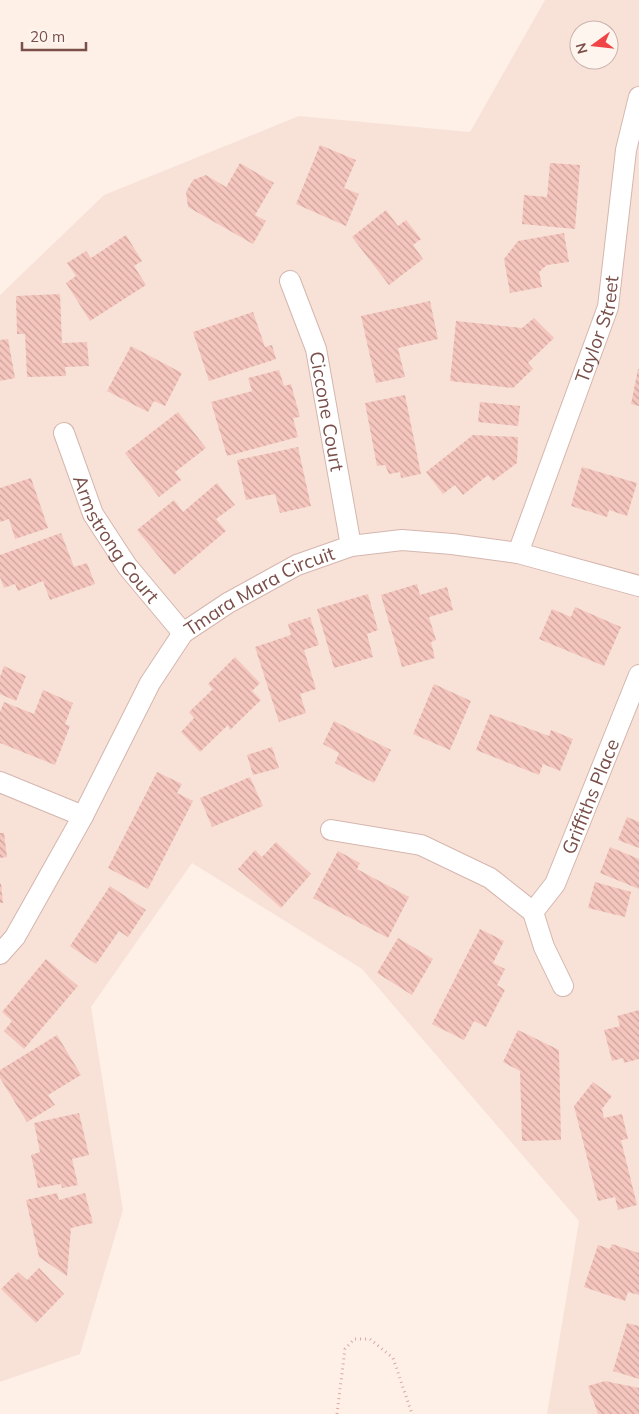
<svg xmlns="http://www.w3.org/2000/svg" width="639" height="1414" font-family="Mulish,sans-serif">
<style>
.residential{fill:#f8e2d8;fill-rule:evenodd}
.building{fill:url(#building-back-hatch)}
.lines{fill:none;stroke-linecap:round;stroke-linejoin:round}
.minor-casing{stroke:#d4b6ae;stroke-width:22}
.path{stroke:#dba89f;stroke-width:3;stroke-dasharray:1 4;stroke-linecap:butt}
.minor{stroke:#fff;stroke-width:20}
.labels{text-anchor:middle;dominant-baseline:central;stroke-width:5;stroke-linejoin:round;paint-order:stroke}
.street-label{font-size:19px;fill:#7a4f49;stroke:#fff5ef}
</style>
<defs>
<pattern id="building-back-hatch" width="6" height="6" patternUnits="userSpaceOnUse" patternTransform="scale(1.25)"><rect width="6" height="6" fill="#f5c6bd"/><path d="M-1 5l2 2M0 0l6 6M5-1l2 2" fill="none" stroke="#cba39c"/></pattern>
</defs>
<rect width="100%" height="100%" fill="#fef0e7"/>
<path class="residential" d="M 545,0 L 639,0 L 639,1414 L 547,1414 L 579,1221 L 362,969 L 192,863 L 91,1007 L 123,1210 L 80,1354 L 0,1382 L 0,295 L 104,195 L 299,116 L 470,132 ZM 579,30 L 609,30 L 609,60 L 579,60 Z"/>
<g class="building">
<polygon points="320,145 356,160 344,188 359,194 346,226 296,204"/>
<polygon points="240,163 274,183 255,215 266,221 253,244 188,207 186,192 193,180 206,175 226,187"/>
<polygon points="550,163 580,165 575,229 522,224 524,195 547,197"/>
<polygon points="386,210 398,226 406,220 421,239 413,245 423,259 389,285 352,237"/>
<polygon points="564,233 569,262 547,265 539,272 542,287 510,293 504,259 518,241"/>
<polygon points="126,235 142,261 134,266 146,285 90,321 66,283 76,276 67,263 86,251 91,258"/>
<polygon points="60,294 62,343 87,342 89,366 65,367 66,376 27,377 25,334 17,334 16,296"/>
<polygon points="430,301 438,339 398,348 405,377 376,383 361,316"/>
<polygon points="253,312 265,347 272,345 276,359 209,381 193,332"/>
<polygon points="534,318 554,338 528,363 533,369 513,388 450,381 456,321 522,328"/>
<polygon points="8,339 15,378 0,381 0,340"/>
<polygon points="131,346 182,373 165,406 154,401 148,412 107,391"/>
<polygon points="638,369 639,369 639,406 631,404"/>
<polygon points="279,370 284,386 291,384 300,417 293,418 298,437 227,456 211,402 252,391 248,378"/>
<polygon points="405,395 421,474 401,478 400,472 389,474 385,465 377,466 365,403"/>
<polygon points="480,402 520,406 518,426 478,422"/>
<polygon points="178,412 206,448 175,472 181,480 159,497 125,453"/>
<polygon points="473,435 518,437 517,463 493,481 488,475 463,495 455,485 443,494 426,472"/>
<polygon points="298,447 311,506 280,513 275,494 246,500 237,460"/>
<polygon points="582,467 637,483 627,516 609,510 607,517 571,506"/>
<polygon points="31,478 48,528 15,539 9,519 0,522 0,488"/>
<polygon points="217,483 235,505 216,519 226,531 174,575 137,530 174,500 183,512"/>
<polygon points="61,533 74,567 87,563 95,584 50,600 43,581 18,591 15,584 4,588 0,577 0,555"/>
<polygon points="417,584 420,595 447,587 453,610 429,617 436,640 431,642 435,658 402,667 381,595"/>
<polygon points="368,594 378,630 367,634 373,657 334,668 317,609"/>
<polygon points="575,607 621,627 604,666 539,639 552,609 571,617"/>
<polygon points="310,617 319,645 304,650 316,689 300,694 306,713 279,722 255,647 291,635 288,624"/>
<polygon points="235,657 260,683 252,691 261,700 230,730 228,725 200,752 181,732 194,718 189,712 213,689 208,684"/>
<polygon points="4,666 26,676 16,701 0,694 0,677"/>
<polygon points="434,684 471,701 450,750 413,734"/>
<polygon points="43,690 73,703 65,724 70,726 55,765 0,743 0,712 4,702 34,714"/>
<polygon points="490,714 549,736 551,730 573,739 560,771 543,764 539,775 476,750"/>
<polygon points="334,721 391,750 374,783 335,763 339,753 323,744"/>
<polygon points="272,747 279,768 253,775 247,755"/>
<polygon points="157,772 182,784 177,793 193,801 148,889 108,868"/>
<polygon points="250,777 263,806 212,827 200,798"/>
<polygon points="627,817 639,822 639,848 618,840"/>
<polygon points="0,833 4,833 7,857 0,858"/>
<polygon points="276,842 311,874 281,908 238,869 255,850 262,857"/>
<polygon points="610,847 639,859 639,889 600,873"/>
<polygon points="338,851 360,863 357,869 409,897 388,938 313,898"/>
<polygon points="595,882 631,892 625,917 588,908"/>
<polygon points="1,883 3,903 0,903 0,884"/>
<polygon points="110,886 146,910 128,937 119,931 96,964 70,946"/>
<polygon points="480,929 504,941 493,963 505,969 497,985 505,990 486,1027 474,1021 464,1040 432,1024"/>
<polygon points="398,938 433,959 412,995 377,973"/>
<polygon points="46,959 78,986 24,1049 4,1031 12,1021 2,1012"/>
<polygon points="639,1010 639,1059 624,1063 623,1058 612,1061 604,1030 620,1026 617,1016"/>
<polygon points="518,1030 559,1050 561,1140 522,1141 520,1071 503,1062"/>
<polygon points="57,1035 81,1075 48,1095 55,1105 27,1122 0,1078 0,1070"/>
<polygon points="593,1082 612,1096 602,1109 604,1118 622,1114 628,1139 621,1140 637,1205 618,1210 615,1197 598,1201 574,1106"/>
<polygon points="79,1113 89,1155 72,1159 78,1185 62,1188 61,1184 38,1188 31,1155 40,1152 34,1123"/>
<polygon points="57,1193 59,1200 85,1193 93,1223 71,1228 67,1276 39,1257 26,1200"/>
<polygon points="612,1244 639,1253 639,1295 628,1292 625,1301 584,1287 598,1245 610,1249"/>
<polygon points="39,1268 64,1294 36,1323 1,1289 18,1272 27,1280"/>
<polygon points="627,1323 639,1326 639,1379 613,1371"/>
<polygon points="605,1381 639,1388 639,1414 598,1414 588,1386"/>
</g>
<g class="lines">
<g class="minor-casing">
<g id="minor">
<path id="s1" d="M 290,281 L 316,349 L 351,546"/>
<path id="s2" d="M 64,433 L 93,514 L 127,566 L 183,633"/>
<path id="s3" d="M 518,553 L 608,307 L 626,150 L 639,97"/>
<polyline points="0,782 83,816"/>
<polyline points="331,830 421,845 490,878 533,912 544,947 563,986"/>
<path id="s4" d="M 533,912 L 555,884 L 639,675"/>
<path id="s5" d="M 0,954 L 15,937 L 83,816 L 150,683 L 183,633 L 228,603 L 297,565 L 351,546 L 402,540 L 452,544 L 518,553 L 639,586"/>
</g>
</g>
<polyline class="path" points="337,1414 345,1349 354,1339 370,1339 393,1358 412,1414"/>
<use href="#minor" class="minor"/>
</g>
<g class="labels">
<g class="street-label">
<text stroke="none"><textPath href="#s3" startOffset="238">Taylor Street</textPath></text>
<text stroke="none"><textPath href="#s1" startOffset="136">Ciccone Court</textPath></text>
<text stroke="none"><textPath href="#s2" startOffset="119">Armstrong Court</textPath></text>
<text stroke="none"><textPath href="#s5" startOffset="458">Tmara Mara Circuit</textPath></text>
<text stroke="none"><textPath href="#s4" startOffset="130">Griffiths Place</textPath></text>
</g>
</g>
<g transform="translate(594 45) rotate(255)"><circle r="24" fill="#fff5ef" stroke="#cab3ad"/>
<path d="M0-4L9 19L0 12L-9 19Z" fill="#f04447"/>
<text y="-8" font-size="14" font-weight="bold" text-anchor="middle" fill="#7a4f49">N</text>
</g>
<path d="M22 42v8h64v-8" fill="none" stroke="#7a4f49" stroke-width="2.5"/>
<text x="30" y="42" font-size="15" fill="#7a4f49" stroke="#fff5ef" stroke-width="4" paint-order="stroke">20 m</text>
</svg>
